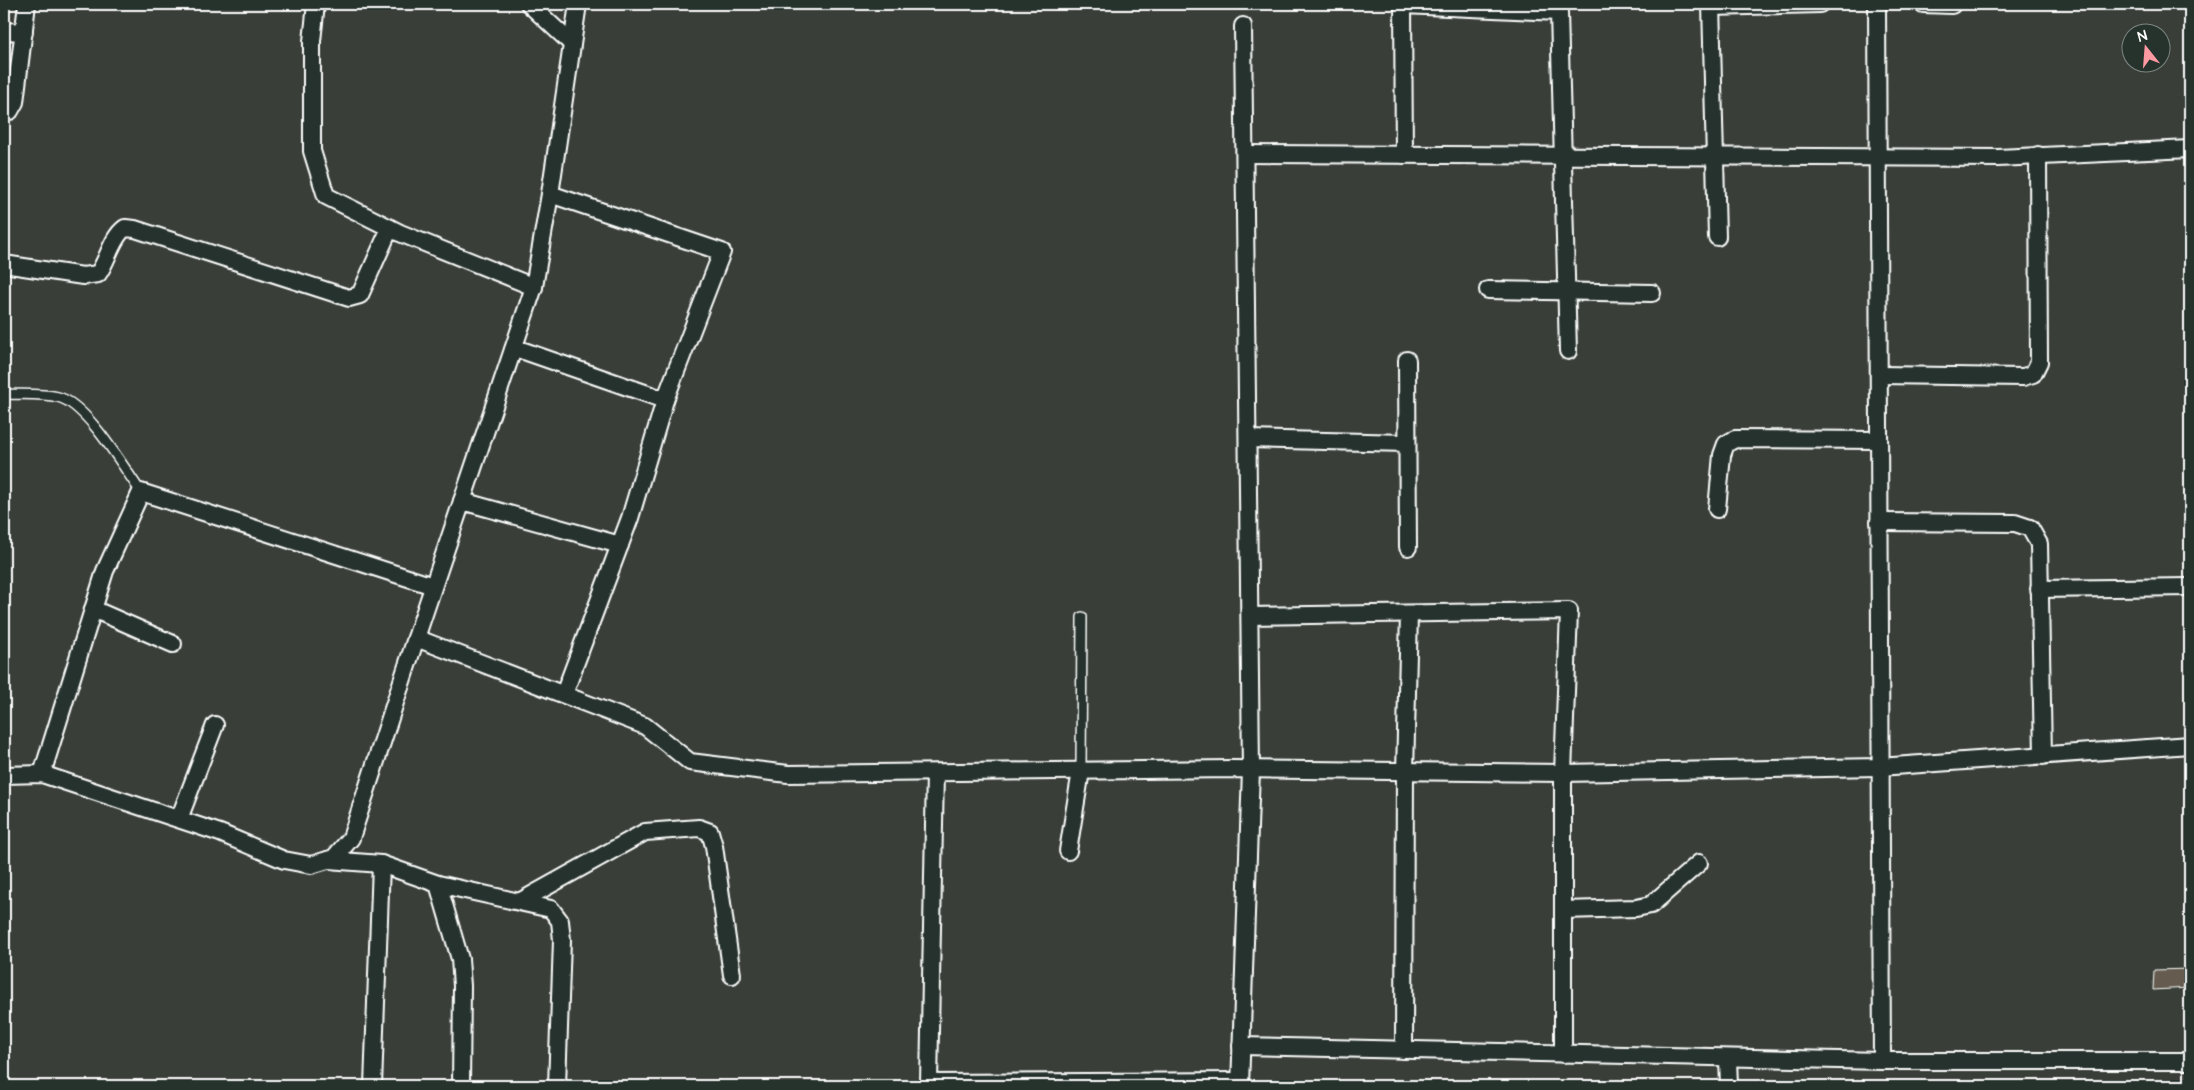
<svg xmlns="http://www.w3.org/2000/svg" width="2194" height="1090" font-family="'Architects Daughter',sans-serif">
<style>
.building{fill:#655b50;stroke:#fff}
.lines{fill:none;stroke-linecap:round;stroke-linejoin:round}
.service-casing{stroke:#fff;stroke-width:12}
.minor-casing{stroke:#fff;stroke-width:20}
.service{stroke:#26332d;stroke-width:9}
.minor{stroke:#26332d;stroke-width:16}
</style>
<rect width="100%" height="100%" fill="#393f38"/>
<filter id="ink" filterUnits="userSpaceOnUse"><feTurbulence type="fractalNoise" baseFrequency=".02" numOctaves="2"/><feDisplacementMap in="SourceGraphic" scale="10" xChannelSelector="R" yChannelSelector="G"/><feConvolveMatrix kernelMatrix="1 2 1 2 8 2 1 2 1" color-interpolation-filters="sRGB"/></filter>
<g filter="url(#ink)">
<polygon class="building" points="2190,969 2190,988 2153,990 2154,970"/>
<g class="lines">
<g class="service-casing">
<g id="service">
<path d="M 4,394 C 21,395 41,393 58,397 C 87,404 123,467 141,492"/>
<polyline points="1081,771 1082,617"/>
</g>
</g>
<g class="minor-casing">
<g id="minor">
<polyline points="529,4 572,44"/>
<polyline points="1403,4 1404,155"/>
<polyline points="1711,4 1717,237"/>
<polyline points="1877,4 1882,1061"/>
<polyline points="1923,4 1952,5"/>
<polyline points="1403,5 1559,12 1568,351"/>
<polyline points="1711,7 1820,4"/>
<polyline points="4,31 24,32"/>
<polyline points="4,112 10,111 15,102 27,4"/>
<polyline points="1245,154 1998,158 2190,149"/>
<path d="M 4,264 L 83,276 L 98,274 C 108,260 112,237 125,228 L 135,229 L 349,298 L 360,295 L 390,228"/>
<polyline points="534,287 550,194"/>
<polyline points="1488,290 1652,293"/>
<polyline points="513,350 524,351 665,400"/>
<polyline points="1407,360 1408,547"/>
<polyline points="1879,375 2023,377 2033,374 2039,362 2038,155"/>
<polyline points="1248,439 1407,443"/>
<polyline points="462,501 620,545"/>
<polyline points="1717,509 1722,455 1726,444 1735,439 1879,440"/>
<polyline points="1879,522 2015,523 2030,528 2039,544 2043,756"/>
<polyline points="2039,589 2190,587"/>
<polyline points="93,609 173,644"/>
<polyline points="1250,616 1569,611 1563,773 1563,1054"/>
<polyline points="416,638 645,726 690,762 788,774 1232,769 1563,773 1879,767 2190,745"/>
<polyline points="564,694 630,518 665,400 722,252 550,194 578,4"/>
<polyline points="42,774 105,571 141,492 433,586"/>
<polyline points="4,775 42,774 220,833 284,860 311,865 334,858 351,838 416,638 534,287 400,233 326,196 312,151 312,41 316,4"/>
<polyline points="179,819 215,725"/>
<polyline points="1068,851 1081,771"/>
<polyline points="328,860 381,864 438,884 551,909 560,921 562,940 557,1086"/>
<polyline points="438,884 460,959 462,986 461,1086"/>
<polyline points="521,901 645,832 699,828 710,832 714,846 732,975"/>
<polyline points="1563,910 1636,908 1651,905 1699,863"/>
<polyline points="1241,1046 1882,1061 2190,1061"/>
<polyline points="1404,1050 1405,772 1409,614"/>
<polyline points="1728,1058 1729,1086"/>
<polyline points="929,1083 935,773"/>
<polyline points="373,1086 381,864"/>
<polyline points="929,1086 929,1083 1240,1081"/>
<polyline points="1240,1086 1251,770 1243,26"/>
</g>
</g>
<use href="#service" class="service"/>
<use href="#minor" class="minor"/>
</g>
</g>
<rect width="2194" height="1090" fill="none" stroke="#26332d" stroke-width="20"/>
<rect x="10" y="10" width="2174" height="1070" fill="none" stroke="#fff" stroke-width="2" filter="url(#ink)"/>
<g transform="translate(2146 48) rotate(343)"><circle r="24" fill="#26332d" stroke="#7d8581"/>
<path d="M0-4L9 19L0 12L-9 19Z" fill="#ff9aa2"/>
<text y="-8" font-size="14" font-weight="bold" text-anchor="middle" fill="#ffffff">N</text>
</g>
</svg>
